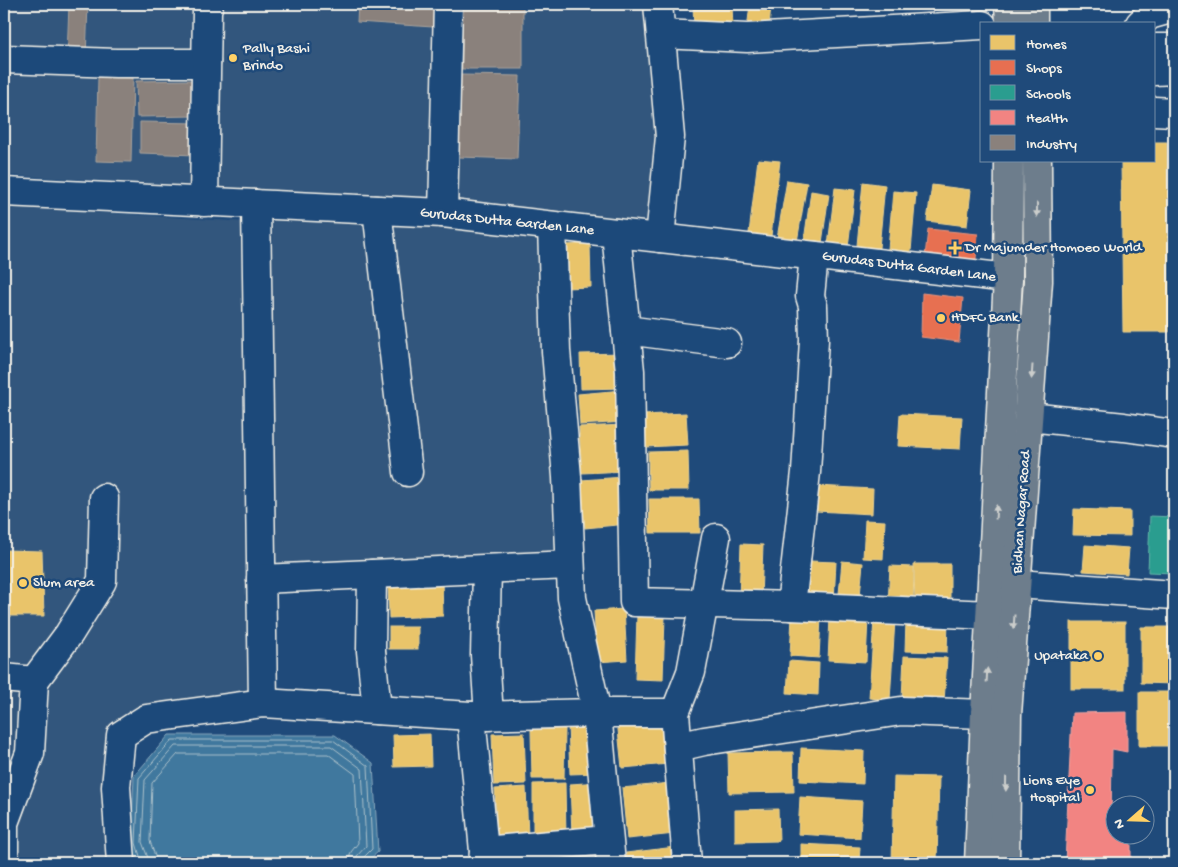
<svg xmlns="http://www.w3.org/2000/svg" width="1178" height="867" font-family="'Gochi Hand',sans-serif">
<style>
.built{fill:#33577d}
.water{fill:#41789e;stroke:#89a8bc}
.homes{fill:#e9c46a;stroke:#ecd290}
.shops{fill:#e76f51;stroke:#eb967e}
.schools{fill:#2a9d8f;stroke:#67b6aa}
.health{fill:#f28482;stroke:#f3a5a1}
.industry{fill:#8a817c;stroke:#aaa39c}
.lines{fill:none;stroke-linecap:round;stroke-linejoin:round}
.shore{stroke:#acc1ca;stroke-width:1}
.minor-casing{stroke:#f4f1e8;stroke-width:31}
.major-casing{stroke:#f4f1e8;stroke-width:31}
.minor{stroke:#1f4a7a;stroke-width:28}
.major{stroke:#6d7d8c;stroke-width:28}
.oneway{fill:#cccecc}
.poi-dot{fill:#ffd166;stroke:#1f4a7a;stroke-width:2}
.labels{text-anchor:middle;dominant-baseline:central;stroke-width:5;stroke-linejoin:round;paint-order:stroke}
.poi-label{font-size:15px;fill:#f4f1e8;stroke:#1f4a7a;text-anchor:start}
.street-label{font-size:15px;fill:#f4f1e8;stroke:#1f4a7a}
</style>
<rect width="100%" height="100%" fill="#1f4a7a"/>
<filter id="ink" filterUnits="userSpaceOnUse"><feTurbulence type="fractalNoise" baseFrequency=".02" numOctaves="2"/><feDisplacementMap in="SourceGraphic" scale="10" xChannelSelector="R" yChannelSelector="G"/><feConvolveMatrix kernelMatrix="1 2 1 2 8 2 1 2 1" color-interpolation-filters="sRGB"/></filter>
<g filter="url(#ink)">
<g class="built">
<polygon points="4,4 645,4 659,138 653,228 433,204 189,186 4,175"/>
<polygon points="4,206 245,222 255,693 134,717 116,863 4,863"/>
<polygon points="260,213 546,231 566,560 266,571"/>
</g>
<polygon class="water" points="169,735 335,735 373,763 378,852 365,863 138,863 131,844 134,776"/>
<g class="homes">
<polygon points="693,4 732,4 733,30 694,30"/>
<polygon points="750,4 771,4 769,29 747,30"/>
<polygon points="1154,142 1167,142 1169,332 1123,332 1121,161 1154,161"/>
<polygon points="758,159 780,161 771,236 749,233"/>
<polygon points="787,180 807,183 797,242 777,238"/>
<polygon points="863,182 885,185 878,258 856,256"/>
<polygon points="932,185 971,190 967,226 927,221"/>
<polygon points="835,188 855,190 848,247 828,245"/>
<polygon points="811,191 829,194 822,243 804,241"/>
<polygon points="893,191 916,193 910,263 887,261"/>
<polygon points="590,244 591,287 566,288 564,245"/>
<polygon points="624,353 624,388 581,389 580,354"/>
<polygon points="623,390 625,422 580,425 578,394"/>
<polygon points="686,413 688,445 645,447 643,415"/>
<polygon points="900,414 962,417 960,449 898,446"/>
<polygon points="624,425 627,471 582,473 579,427"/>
<polygon points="688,451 689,490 649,490 648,452"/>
<polygon points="624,477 628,524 585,528 581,480"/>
<polygon points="817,486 873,489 872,514 816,511"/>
<polygon points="649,499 699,499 700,533 650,533"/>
<polygon points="1074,509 1130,511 1130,536 1073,535"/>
<polygon points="865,520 885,521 883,559 863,558"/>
<polygon points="741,544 763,545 761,599 739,599"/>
<polygon points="1085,545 1129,548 1127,574 1083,571"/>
<polygon points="4,550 42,551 44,616 4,616"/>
<polygon points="810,561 836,562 834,601 808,599"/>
<polygon points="842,561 863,563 859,607 838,605"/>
<polygon points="914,564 950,564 950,607 915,607"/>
<polygon points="890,566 914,567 913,606 888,605"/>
<polygon points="442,581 443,616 389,618 388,582"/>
<polygon points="624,609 627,660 597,662 594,611"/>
<polygon points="637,615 665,616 663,680 635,679"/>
<polygon points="792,616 821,617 819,658 790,656"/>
<polygon points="830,617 868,618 866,662 828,660"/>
<polygon points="874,619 895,620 890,700 869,698"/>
<polygon points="906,620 948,622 947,652 905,651"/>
<rect x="1071" y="622" width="54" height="67"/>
<rect x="389" y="627" width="29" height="22"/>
<polygon points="1141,627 1174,627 1174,684 1141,683"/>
<polygon points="904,656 947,658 944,702 902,699"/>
<polygon points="789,661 819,663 818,695 787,693"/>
<rect x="1139" y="692" width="35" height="54"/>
<polygon points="665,716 669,764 622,768 617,720"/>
<polygon points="597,724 599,773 570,774 568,725"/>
<polygon points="565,729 564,779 532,779 531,730"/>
<polygon points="524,733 526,784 494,785 492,734"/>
<polygon points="430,734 431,766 394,767 393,735"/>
<polygon points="801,748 864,751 863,784 800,781"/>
<polygon points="793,752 794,792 729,793 728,753"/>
<polygon points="894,776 939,777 937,863 892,863"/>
<polygon points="600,782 603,833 572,834 570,784"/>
<polygon points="565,783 566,837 533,837 533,784"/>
<polygon points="670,783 675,834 627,839 622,788"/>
<polygon points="526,787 528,837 497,837 495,789"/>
<polygon points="800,797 862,801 860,838 798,834"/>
<polygon points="778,809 779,841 735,842 735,810"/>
<polygon points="801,844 860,847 859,863 801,863"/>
<polygon points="675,847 677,863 627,863 626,853"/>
</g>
<g class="shops">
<polygon points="928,229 978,234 975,271 924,266"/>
<polygon points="922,293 963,298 959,342 921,337"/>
</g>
<polygon class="schools" points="1150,516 1174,517 1174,573 1148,572"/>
<polygon class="health" points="1127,712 1127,752 1112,749 1111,828 1116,828 1116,834 1131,834 1131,863 1065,863 1072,713"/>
<g class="industry">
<polygon points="69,4 88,4 86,58 67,57"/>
<polygon points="358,4 434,4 433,27 357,22"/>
<rect x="462" y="4" width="61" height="65"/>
<polygon points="461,75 520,76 517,159 459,157"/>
<polygon points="98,77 133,78 131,162 96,161"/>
<polygon points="194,80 195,116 137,117 136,81"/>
<polygon points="140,122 197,123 196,155 140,153"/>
</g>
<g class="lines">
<g class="shore">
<polyline points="142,863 136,843 139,778 172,740 333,740 368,766 372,849 363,858 362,863"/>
<polyline points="148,863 148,858 142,842 145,780 175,746 331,746 362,769 366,846 357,856 356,863"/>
<polyline points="156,863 155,856 150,841 152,783 178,754 328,754 355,774 358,843 351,852 348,863"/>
</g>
<g class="minor-casing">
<g id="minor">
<polyline points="658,4 670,137 660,238"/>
<polyline points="1140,24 1149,15 1174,8"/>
<polyline points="661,34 747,38 982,25"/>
<polyline points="1154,48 1174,48"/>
<polyline points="4,59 116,63 206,63"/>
<polyline points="1154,71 1174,70"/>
<polyline points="1154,111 1174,112"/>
<polyline points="4,192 443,213 1008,278"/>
<polyline points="204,202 207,10 209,4"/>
<polyline points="256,204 263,703"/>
<polyline points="377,210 408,472"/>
<polyline points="443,213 448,4"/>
<polyline points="552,226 556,351 567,477 572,598 597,713 611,863"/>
<polyline points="616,233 630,371 634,602 791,606 990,615"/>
<polyline points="626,330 727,343"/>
<polyline points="1029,417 1124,427 1174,434"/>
<polyline points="487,569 485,655 489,716"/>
<polyline points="372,574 371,651 377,710"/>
<polyline points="261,579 570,565"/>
<polyline points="1017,584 1174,595"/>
<polyline points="791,606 806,472 814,340 813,306 810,296 814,256"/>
<polyline points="4,678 34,681 30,753 4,823 4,863"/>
<polyline points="34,681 69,634 102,581 104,498"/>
<polyline points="471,716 484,851 483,863"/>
<polyline points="678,747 704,741 901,711 985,714"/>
<polyline points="484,851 608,840"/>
<polyline points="121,863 116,787 121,735 146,719 263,703 471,716 597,713 675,713"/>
<polyline points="687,863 675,713 691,672 716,538"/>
</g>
</g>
<g class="major-casing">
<g id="major">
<polyline points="1009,4 1010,24"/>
<polyline points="1033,4 1033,24"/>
<polyline points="979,863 985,714 1008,278 1009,161"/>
<polyline points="1005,863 1007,715 1038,281 1037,161"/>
</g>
</g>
<use href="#minor" class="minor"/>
<use href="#major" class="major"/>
</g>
<defs><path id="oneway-solid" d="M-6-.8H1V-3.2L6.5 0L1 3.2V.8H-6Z" transform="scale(1.25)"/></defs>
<g class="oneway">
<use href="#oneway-solid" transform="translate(1037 210) rotate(90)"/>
<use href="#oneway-solid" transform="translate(1032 372) rotate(94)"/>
<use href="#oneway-solid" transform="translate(996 512) rotate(-87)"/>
<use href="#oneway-solid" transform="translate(1014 622) rotate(94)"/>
<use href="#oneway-solid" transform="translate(987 675) rotate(-87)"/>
<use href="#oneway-solid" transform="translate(1006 784) rotate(91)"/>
</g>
</g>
<g class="poi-dot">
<circle cx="233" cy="58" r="5"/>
<path d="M952.5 240.5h5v5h5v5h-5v5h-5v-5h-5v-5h5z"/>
<circle cx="941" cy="318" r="5"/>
<circle cx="23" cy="583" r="5"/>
<circle cx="1098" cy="656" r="5"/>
<circle cx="1090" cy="790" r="5"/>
</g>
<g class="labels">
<g class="poi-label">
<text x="243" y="49">Pally Bashi<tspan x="243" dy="17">Brindo</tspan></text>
<text x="965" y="248">Dr Majumder Homoeo World</text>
<text x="951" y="318">HDFC Bank</text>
<text x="33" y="583">Slum area</text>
<text x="1088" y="656" text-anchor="end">Upataka</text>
<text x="1080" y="781" text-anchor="end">Lions Eye<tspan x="1080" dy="17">Hospital</tspan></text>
</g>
<g class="street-label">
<text transform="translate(507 222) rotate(6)">Gurudas Dutta Garden Lane</text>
<text transform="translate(909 267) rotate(7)">Gurudas Dutta Garden Lane</text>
<text transform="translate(1022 512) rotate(-86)">Bidhan Nagar Road</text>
</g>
</g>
<rect width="1178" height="867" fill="none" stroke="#1f4a7a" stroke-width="20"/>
<rect x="10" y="10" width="1158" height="847" fill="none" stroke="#f4f1e8" stroke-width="2" filter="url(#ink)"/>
<rect x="980" y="22" width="175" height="140" fill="#1f4a7a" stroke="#748da6"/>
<rect x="990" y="35" width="25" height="15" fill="#e9c46a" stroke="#748da6"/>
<text x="1026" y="48" font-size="15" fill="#f4f1e8">Homes</text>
<rect x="990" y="60" width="25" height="15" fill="#e76f51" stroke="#748da6"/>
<text x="1026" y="72" font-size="15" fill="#f4f1e8">Shops</text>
<rect x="990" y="85" width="25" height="15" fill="#2a9d8f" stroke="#748da6"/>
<text x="1026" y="98" font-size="15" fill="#f4f1e8">Schools</text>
<rect x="990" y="110" width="25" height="15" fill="#f28482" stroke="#748da6"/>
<text x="1026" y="122" font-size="15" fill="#f4f1e8">Health</text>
<rect x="990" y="135" width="25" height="15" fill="#8a817c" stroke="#748da6"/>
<text x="1026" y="148" font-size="15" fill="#f4f1e8">Industry</text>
<g transform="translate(1130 820) rotate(250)"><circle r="24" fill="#1f4a7a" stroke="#748da6"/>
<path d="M0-4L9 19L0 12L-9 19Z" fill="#ffd166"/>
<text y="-8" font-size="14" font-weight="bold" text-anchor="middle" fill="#f4f1e8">N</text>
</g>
</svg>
